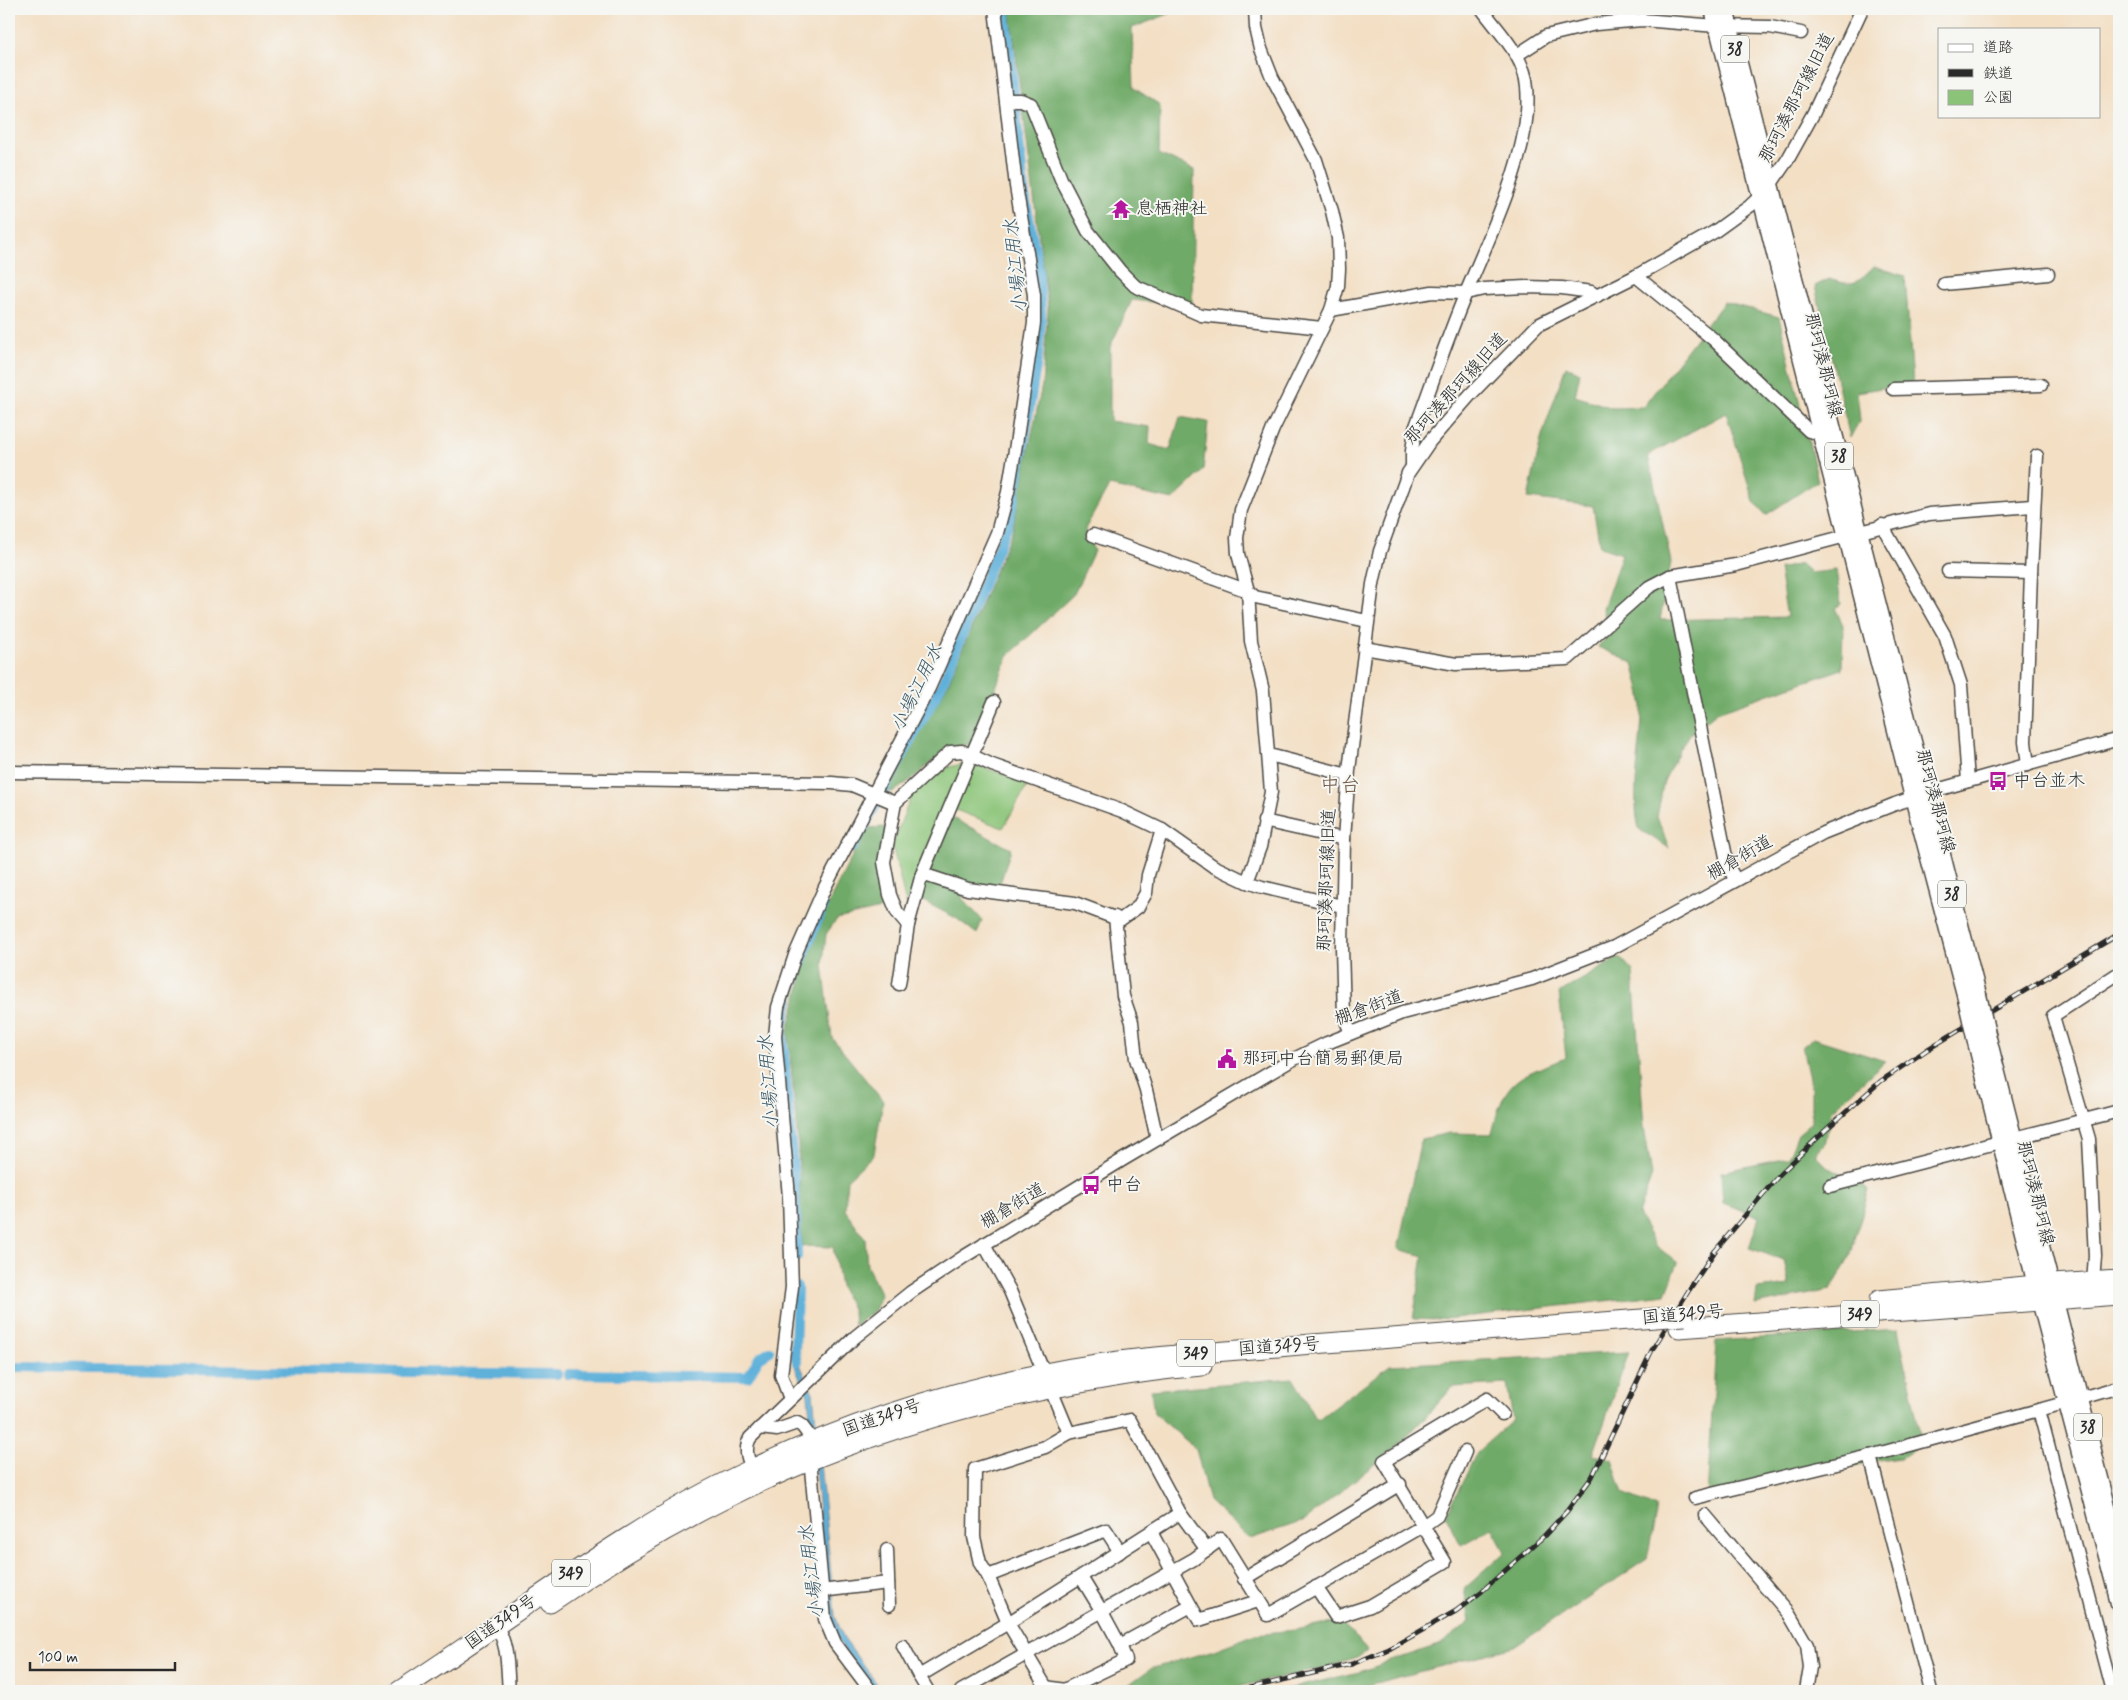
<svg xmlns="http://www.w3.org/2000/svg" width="2128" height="1700" font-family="Mynerve,'Klee One',sans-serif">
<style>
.green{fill:#8bc478;stroke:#5b7852}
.forest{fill:#70aa68;stroke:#4e6a4a}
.water{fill:#5fb1da;stroke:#456e82}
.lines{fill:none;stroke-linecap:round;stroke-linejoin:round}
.canal{stroke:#5fb1da;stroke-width:10}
.minor-casing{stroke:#494642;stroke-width:15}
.major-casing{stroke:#494642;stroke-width:19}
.highway-casing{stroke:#494642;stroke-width:21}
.minor{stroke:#fff;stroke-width:12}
.major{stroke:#fff;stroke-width:16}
.highway{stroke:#fff;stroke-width:19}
.rail-casing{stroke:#2b2b2b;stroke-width:5}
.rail{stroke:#f6f6f2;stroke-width:3;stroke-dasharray:9;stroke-linecap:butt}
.major-bridge-casing{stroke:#494642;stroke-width:19;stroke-linecap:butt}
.highway-bridge-casing{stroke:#494642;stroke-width:21;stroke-linecap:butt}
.major-bridge{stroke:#fff;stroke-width:16}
.highway-bridge{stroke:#fff;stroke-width:19}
.labels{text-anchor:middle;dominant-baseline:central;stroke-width:4;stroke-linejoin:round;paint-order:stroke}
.shield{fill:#f6f6f2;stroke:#686867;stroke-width:1}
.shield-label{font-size:16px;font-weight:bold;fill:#2b2b2b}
.street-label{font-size:18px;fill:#2b2b2b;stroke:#f6f6f2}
.poi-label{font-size:18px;fill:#2b2b2b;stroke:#f6f6f2;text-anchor:start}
.water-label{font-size:19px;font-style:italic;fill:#3d5a68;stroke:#f6f6f2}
.quarter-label{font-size:20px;fill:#715946;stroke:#f6f6f2}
</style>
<rect width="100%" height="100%" fill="#f6f6f2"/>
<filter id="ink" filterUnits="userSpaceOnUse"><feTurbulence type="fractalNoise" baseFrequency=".02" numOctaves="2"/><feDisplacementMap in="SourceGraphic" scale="10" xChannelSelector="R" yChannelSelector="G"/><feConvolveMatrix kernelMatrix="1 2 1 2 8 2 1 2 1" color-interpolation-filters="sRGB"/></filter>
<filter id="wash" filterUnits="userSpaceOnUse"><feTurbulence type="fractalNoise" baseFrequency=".0096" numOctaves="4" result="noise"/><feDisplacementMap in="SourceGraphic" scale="20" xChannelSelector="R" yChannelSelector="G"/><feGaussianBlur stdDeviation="1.12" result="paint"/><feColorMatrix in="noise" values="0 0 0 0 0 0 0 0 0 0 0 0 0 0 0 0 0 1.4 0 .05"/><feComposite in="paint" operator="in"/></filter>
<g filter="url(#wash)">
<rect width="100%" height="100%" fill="#f3dfc4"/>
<polygon class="green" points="962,764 979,766 1029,783 1003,828 945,806 906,904 892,845 914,789 949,767"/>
<g class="forest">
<polygon points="1010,9 1182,9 1132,28 1134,88 1160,105 1159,154 1194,170 1192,306 1132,300 1110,347 1110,421 1150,427 1149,444 1170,450 1180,417 1208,422 1203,471 1173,500 1109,486 1085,529 1094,551 1074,594 1008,656 974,744 949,747 912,779 892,793 886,790 947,686 1012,531 1042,385 1048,308"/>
<path d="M 1874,266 L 1905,276 L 1913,383 L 1857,392 L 1860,420 L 1850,438 L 1815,286 L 1829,279 C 1854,287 1856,284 1874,266 Z"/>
<path d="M 1724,302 L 1779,317 L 1818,481 L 1766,515 L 1754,502 L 1726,413 L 1648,455 L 1671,562 L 1660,620 L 1787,617 L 1779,569 L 1801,564 L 1811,573 L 1836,570 L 1841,604 L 1835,608 L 1843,625 L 1842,669 L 1717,712 L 1691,733 L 1679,751 L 1664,781 L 1657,817 L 1669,848 L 1639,829 C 1630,789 1642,749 1642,709 C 1643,694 1636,677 1633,663 L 1598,647 L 1610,634 L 1603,609 L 1622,554 L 1600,547 L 1593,506 L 1528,498 L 1542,435 L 1566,366 L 1580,373 L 1575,396 L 1613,408 L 1643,407 Z"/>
<polygon points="951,817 1011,849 999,887 961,897 982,920 977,934 956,918 921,900 927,867"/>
<polygon points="886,827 880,863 885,908 837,919 826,934 823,965 832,1038 883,1101 874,1154 847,1180 845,1210 865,1238 867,1266 881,1295 875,1310 854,1326 853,1311 840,1286 833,1247 802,1246 798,1144 788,1031 806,963 832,896 866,828"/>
<path d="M 1620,957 L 1633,971 L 1644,1127 L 1652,1175 L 1638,1214 L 1655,1245 L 1678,1263 L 1666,1294 L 1437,1320 L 1413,1319 L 1423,1256 L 1398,1249 L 1421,1139 L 1450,1133 L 1492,1134 C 1504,1079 1516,1077 1566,1058 L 1559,993 Z"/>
<polygon points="1813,1038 1885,1061 1832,1110 1824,1144 1815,1154 1828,1167 1869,1189 1850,1257 1831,1290 1755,1305 1757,1289 1789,1285 1784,1260 1749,1248 1759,1217 1723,1203 1721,1172 1788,1158 1798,1134 1811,1123 1811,1088 1802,1047"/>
<polygon points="1898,1329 1921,1439 1914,1449 1900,1458 1871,1462 1707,1499 1716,1341"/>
<polygon points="1629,1352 1593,1455 1612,1459 1623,1494 1657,1508 1647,1559 1514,1647 1345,1691 1280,1691 1359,1672 1441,1644 1470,1622 1464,1589 1505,1552 1492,1528 1461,1545 1446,1516 1477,1452 1513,1420 1507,1384 1453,1387 1402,1442 1304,1521 1250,1539 1209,1501 1196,1449 1154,1413 1151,1390 1293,1378 1317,1420 1390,1365"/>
<polygon points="1339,1622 1358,1639 1367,1651 1357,1658 1325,1668 1218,1691 1086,1691 1128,1685 1150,1669 1214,1650 1256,1634 1295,1630"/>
</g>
<polygon class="water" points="792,1349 799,1349 801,1367 813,1393 835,1616 844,1639 882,1691 875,1691 839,1642 829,1617 808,1395 796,1369"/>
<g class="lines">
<g class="canal">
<polyline points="853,847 941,686 1007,526 1014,500 1022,455 1038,353 1041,314 1038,268 1024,190 1005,9"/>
<polyline points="797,1257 796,1210 782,1030 791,989 823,907"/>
<polyline points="797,1362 795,1353 797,1287"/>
<polyline points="9,1367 184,1369"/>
<polyline points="190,1369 557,1374"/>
<polyline points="568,1374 748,1377 759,1358 770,1351"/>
</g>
</g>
</g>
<g filter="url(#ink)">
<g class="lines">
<g class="minor-casing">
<g id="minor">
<polyline points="1517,55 1546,36 1596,24 1642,20 1717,26 1770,27 1801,33"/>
<polyline points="1007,100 1021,100 1031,104 1061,179 1088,231 1120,271 1135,286 1201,315 1322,328"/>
<polyline points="1636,276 1713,339 1809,431 1821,434"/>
<polyline points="1944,284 2048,274"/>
<polyline points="1331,310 1432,292 1466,293 1484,289 1526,287 1562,288 1591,292 1597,296"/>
<polyline points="1893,389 2041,385"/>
<path d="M 1412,465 L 1412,451 L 1415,429 C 1432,384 1447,338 1466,293 C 1489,237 1533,148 1527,87 C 1525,57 1499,32 1482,9"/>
<polyline points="1882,525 1945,636 1961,685 1968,781"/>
<polyline points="1093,535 1248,591 1255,597 1367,621"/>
<polyline points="1948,571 2031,573"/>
<polyline points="1670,576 1728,867 1736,880"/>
<polyline points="1364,648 1456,664 1568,659 1649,587 1670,576 1736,565 1929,514 2033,506"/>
<polyline points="1269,755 1348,775"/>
<polyline points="2028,765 2025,742 2031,573 2037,456"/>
<polyline points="9,772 832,783 852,785 895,803"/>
<polyline points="1264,821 1344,839"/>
<polyline points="922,874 968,889 1075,903 1120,920 1138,907 1146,893 1148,875 1162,830"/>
<polyline points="1247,882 1260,847 1271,792 1263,691 1251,641 1248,591 1238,554 1237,538 1241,510 1273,429 1331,310 1338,286 1339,269 1338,238 1332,211 1316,160 1272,77 1261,49 1256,28 1255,9"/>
<polyline points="1115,917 1123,996 1132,1022 1136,1059 1146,1090 1157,1139"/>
<polyline points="908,925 897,912 890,895 884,862 895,803 950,752 962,751 992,765 1122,811 1162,830 1213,866 1247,882 1262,887 1342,906"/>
<polyline points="899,984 908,925 922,874 994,702"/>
<polyline points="1351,1033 1344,1016 1342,947 1344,839 1349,770 1373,584 1380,551 1408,473 1430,441 1470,395 1538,325 1636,276 1714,232 1750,206 1766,191 1788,159 1813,114 1862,9"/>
<polyline points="1830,1186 2119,1111"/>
<polyline points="984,1244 1010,1291 1069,1433"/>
<polyline points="2093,1282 2095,1256 2089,1139 2053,1016 2119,973"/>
<polyline points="2081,1398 2119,1387"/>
<polyline points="790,1399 781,1375 792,1287 789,1197 775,1036 778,1007 795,955 825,887 929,688 997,533 1008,492 1016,444 1034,323 1034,295 1016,186 995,9"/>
<polyline points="2039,1410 2113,1691"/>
<polyline points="760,1428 777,1430 797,1423 802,1426 808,1434"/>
<polyline points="1870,1456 1931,1691"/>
<polyline points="811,1469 825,1619 835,1643 871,1691"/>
<path d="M 756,1475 C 749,1463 743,1451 750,1438 L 855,1337 L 911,1292 L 965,1256 L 1124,1159 L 1290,1061 L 1327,1043 L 1402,1013 L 1532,979 L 1614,947 L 1823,833 L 1895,804 L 1926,793 L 2119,739"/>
<polyline points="1695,1498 1870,1456 2068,1402"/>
<polyline points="1705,1515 1789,1614 1807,1645 1810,1667 1806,1691"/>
<polyline points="1151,1532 1191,1606"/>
<polyline points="887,1550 889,1605"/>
<polyline points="988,1576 1106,1530 1120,1552"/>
<polyline points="1081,1577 1101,1610 1120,1645 1191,1606 1199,1620 1258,1601"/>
<polyline points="1244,1579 1400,1484"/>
<polyline points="1316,1587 1336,1617 1370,1606 1445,1562 1384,1461 1487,1399 1502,1414"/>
<polyline points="821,1591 888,1583"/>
<path d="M 496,1626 C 509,1645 507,1669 509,1691"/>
<polyline points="903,1646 919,1676"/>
<polyline points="1046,1687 1064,1690 1126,1660 1120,1645"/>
<polyline points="928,1691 919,1676 1008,1623 1180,1513"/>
<polyline points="961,1691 1194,1559 1221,1539 1268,1615 1423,1526 1437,1516 1465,1452"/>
<polyline points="1038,1691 1046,1687 1008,1623 988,1576 980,1563 974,1537 975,1469 1045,1447 1069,1433 1130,1420 1180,1513 1207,1550"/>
</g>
</g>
<g class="major-casing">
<g id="major">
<polyline points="1713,9 1913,797 1966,998"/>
<polyline points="1725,9 1978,995"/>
<polyline points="1988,1038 2119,1553"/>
<polyline points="1976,1042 2036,1285 2119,1602"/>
</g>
</g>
<g class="highway-casing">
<g id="highway">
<polyline points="1879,1300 2036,1285 2119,1280"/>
<polyline points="1679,1328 2119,1295"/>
<path d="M 550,1603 C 705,1495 863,1427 1049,1389 C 1099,1379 1151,1370 1202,1366"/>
<path d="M 399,1691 C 516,1616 624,1528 752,1469 C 844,1425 945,1392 1045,1373 C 1134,1355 1224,1352 1313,1344 C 1427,1335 1541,1327 1655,1318"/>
</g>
</g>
<use href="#minor" class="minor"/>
<use href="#major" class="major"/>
<use href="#highway" class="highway"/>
<g class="rail-casing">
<polyline id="rail" points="1236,1691 1352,1664 1389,1649 1456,1611 1481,1592 1544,1536 1567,1511 1592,1477 1652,1350 1689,1290 1715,1251 1780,1174 1830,1126 1881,1081 1928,1049 2119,934"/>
</g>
<use href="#rail" class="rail"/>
<g class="major-bridge-casing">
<g id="major-bridge">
<polyline points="1978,995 1988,1038"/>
<polyline points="1966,998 1976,1042"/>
</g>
</g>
<g class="highway-bridge-casing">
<polyline id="highway-bridge" points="1655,1318 1685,1316"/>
</g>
<use href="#major-bridge" class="major-bridge"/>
<use href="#highway-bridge" class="highway-bridge"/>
</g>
</g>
<defs>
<g id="temple-bare" transform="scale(1.5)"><path d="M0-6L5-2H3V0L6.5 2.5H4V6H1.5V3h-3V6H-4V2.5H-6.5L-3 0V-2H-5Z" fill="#b5179e" stroke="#f6f6f2" stroke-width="2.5" paint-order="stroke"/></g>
<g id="bus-bare" transform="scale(1.5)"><path d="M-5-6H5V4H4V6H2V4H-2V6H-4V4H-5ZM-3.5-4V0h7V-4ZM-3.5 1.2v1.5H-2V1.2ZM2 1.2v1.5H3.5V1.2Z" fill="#b5179e" stroke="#f6f6f2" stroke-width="2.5" paint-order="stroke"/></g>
<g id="civic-bare" transform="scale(1.5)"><path d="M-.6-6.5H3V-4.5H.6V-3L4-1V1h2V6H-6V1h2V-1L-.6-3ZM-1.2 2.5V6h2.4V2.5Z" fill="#b5179e" stroke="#f6f6f2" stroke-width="2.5" paint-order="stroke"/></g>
</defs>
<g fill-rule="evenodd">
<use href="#temple-bare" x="1121" y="209"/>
<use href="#bus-bare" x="1998" y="781"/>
<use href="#civic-bare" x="1227" y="1059"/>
<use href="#bus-bare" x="1091" y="1185"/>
</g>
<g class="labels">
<g class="shield">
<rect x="1721" y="35.5" width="28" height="27" rx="4"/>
<rect x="1825" y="442.5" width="28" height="27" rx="4"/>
<rect x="1938" y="880.5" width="28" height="27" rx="4"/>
<rect x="1841" y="1300.5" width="38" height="27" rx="4"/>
<rect x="1177" y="1339.5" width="38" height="27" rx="4"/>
<rect x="2074" y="1413.5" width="28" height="27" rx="4"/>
<rect x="552" y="1559.5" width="38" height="27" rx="4"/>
</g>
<g class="shield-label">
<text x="1735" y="49">38</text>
<text x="1839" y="456">38</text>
<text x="1952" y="894">38</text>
<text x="1860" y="1314">349</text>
<text x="1196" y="1353">349</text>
<text x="2088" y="1427">38</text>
<text x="571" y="1573">349</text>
</g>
<g class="street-label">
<text transform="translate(1797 98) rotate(-63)">那珂湊那珂線旧道</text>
<text transform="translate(1823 365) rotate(76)">那珂湊那珂線</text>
<text transform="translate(1456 389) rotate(-48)">那珂湊那珂線旧道</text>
<text transform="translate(1935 801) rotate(75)">那珂湊那珂線</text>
<text transform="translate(1740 858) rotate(-30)">棚倉街道</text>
<text transform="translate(1327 880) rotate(-88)">那珂湊那珂線旧道</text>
<text transform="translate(1369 1008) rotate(-20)">棚倉街道</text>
<text transform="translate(2035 1193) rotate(76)">那珂湊那珂線</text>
<text transform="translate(1013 1206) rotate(-31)">棚倉街道</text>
<text transform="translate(1683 1315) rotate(-5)">国道349号</text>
<text transform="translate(1279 1347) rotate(-4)">国道349号</text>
<text transform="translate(882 1418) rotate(-19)">国道349号</text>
<text transform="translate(501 1622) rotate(-35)">国道349号</text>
</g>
<g class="poi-label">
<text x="1136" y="209">息栖神社</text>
<text x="2013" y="781">中台並木</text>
<text x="1242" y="1059">那珂中台簡易郵便局</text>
<text x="1106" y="1185">中台</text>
</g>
<g class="water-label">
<text transform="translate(1016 266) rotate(-96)">小場江用水</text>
<text transform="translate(917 688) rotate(-64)">小場江用水</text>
<text transform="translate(769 1082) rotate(-94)">小場江用水</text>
<text transform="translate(812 1572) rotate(-97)">小場江用水</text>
</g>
<g class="quarter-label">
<text x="1340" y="785">中台</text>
</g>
</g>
<rect width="2128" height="1700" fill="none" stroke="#f6f6f2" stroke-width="30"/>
<rect x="1938" y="28" width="162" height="90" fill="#f6f6f2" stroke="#a5a5a2"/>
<rect x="1948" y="44" width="25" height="8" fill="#ffffff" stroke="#a5a5a2"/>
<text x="1983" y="52" font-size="15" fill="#2b2b2b">道路</text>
<rect x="1948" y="69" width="25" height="8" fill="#2b2b2b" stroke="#a5a5a2"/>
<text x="1983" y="78" font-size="15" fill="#2b2b2b">鉄道</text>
<rect x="1948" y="90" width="25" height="15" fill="#8bc478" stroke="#a5a5a2"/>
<text x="1983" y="102" font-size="15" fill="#2b2b2b">公園</text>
<path d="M30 1662v8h145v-8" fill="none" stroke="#2b2b2b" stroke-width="2.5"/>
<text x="38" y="1662" font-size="15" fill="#2b2b2b" stroke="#f6f6f2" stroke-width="4" paint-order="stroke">100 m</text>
</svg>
